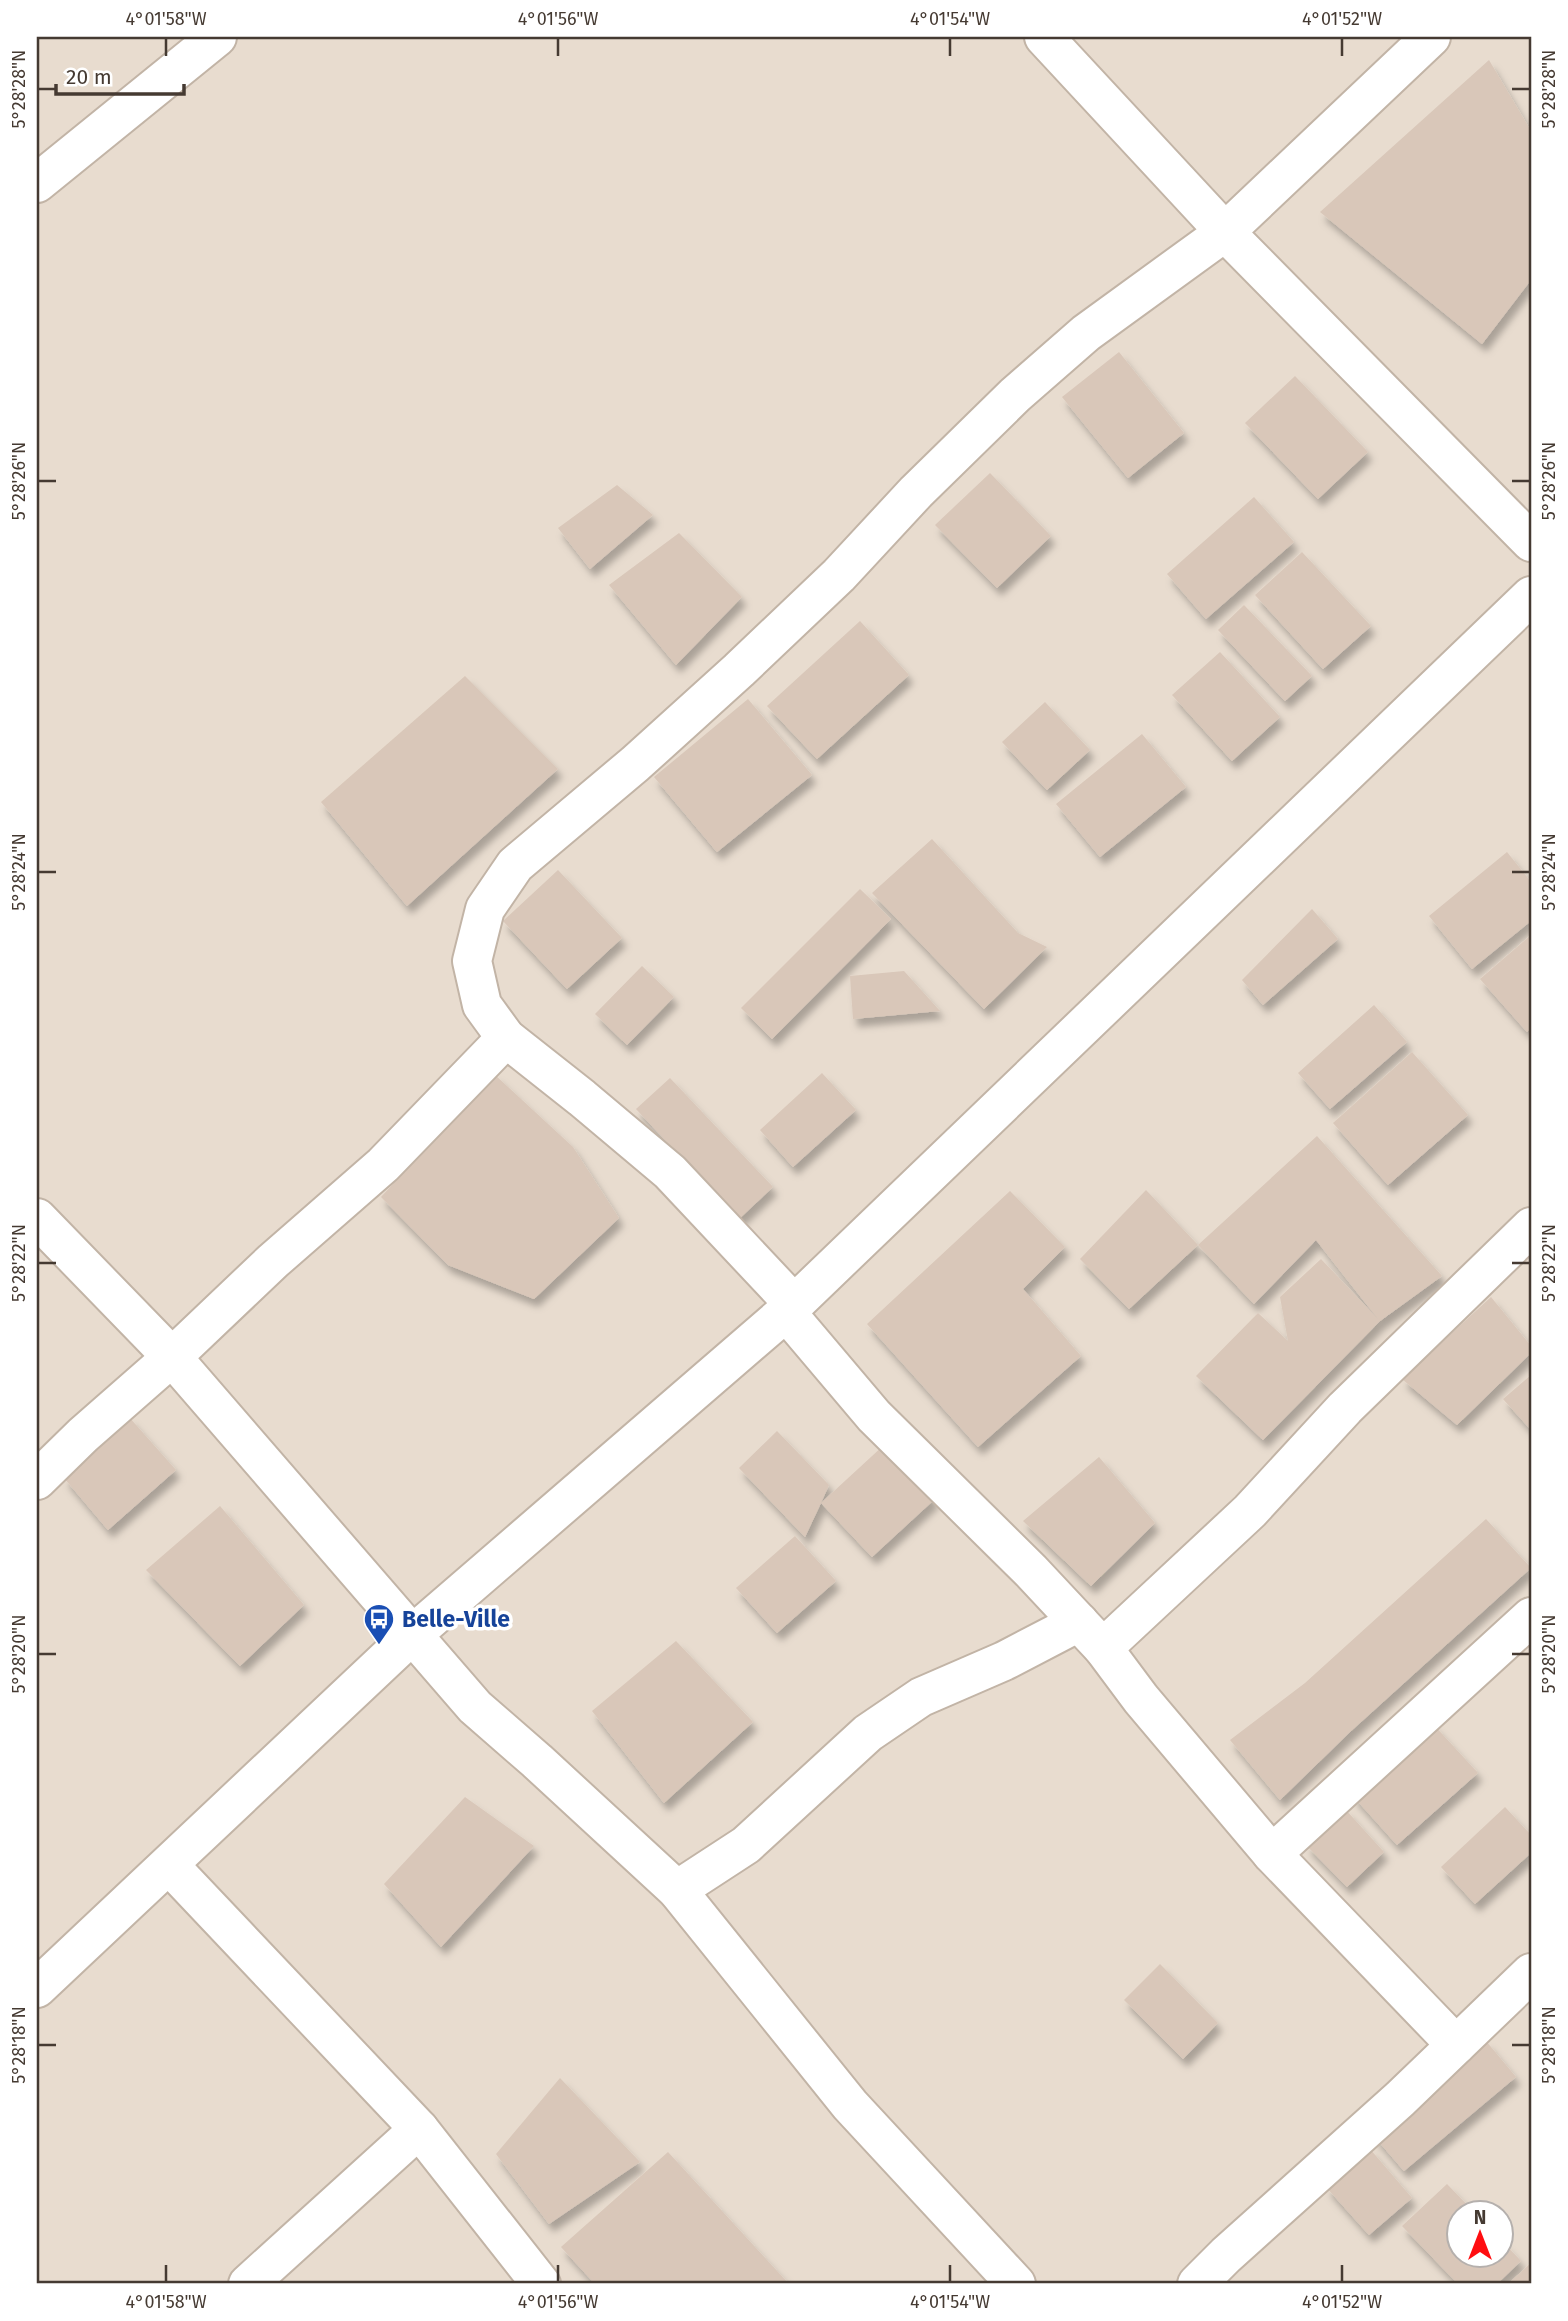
<svg xmlns="http://www.w3.org/2000/svg" width="1568" height="2321" font-family="'Fira Sans',sans-serif">
<style>
.residential{fill:#e8dccf;fill-rule:evenodd}
.building{fill:#d9c7b9;filter:url(#shadow)}
.lines{fill:none;stroke-linecap:round;stroke-linejoin:round}
.minor-casing{stroke:#c2b4a6;stroke-width:42}
.minor{stroke:#fff;stroke-width:38}
.ticks{fill:none;stroke:#453a32;stroke-width:2.5}
.labels{text-anchor:middle;dominant-baseline:central;stroke-width:7;stroke-linejoin:round;paint-order:stroke}
.transit-label{font-size:23px;font-weight:bold;fill:#164399;stroke:#fff;text-anchor:start}
.neatline{fill:none;stroke:#453a32;stroke-width:2.5}
.ticks-label{font-size:18px;text-anchor:middle;fill:#453a32}
</style>
<defs>
<filter id="shadow"><feDropShadow dx="4.5" dy="8" stdDeviation="3.5" flood-color="#0004"/></filter>
</defs>
<rect width="100%" height="100%" fill="#f3ebe2"/>
<path class="residential" d="M 37,37 L 1531,37 L 1531,2284 L 37,2284 ZM 1460,2212 L 1502,2212 L 1502,2254 L 1460,2254 Z"/>
<g class="building">
<polygon points="1489,60 1531,131 1531,280 1482,344 1320,212"/>
<polygon points="1119,352 1184,433 1128,478 1062,397"/>
<polygon points="1295,376 1368,452 1318,499 1245,423"/>
<polygon points="990,473 1051,536 997,588 935,525"/>
<polygon points="617,485 653,515 590,569 558,528"/>
<polygon points="1254,497 1294,542 1206,619 1167,574"/>
<polygon points="679,533 742,597 676,665 609,585"/>
<polygon points="1302,552 1371,626 1323,669 1255,595"/>
<polygon points="1244,605 1312,676 1285,701 1218,630"/>
<polygon points="860,621 909,675 817,759 767,706"/>
<polygon points="1220,652 1280,717 1232,761 1172,695"/>
<polygon points="465,676 558,769 407,906 321,802"/>
<polygon points="748,699 812,775 717,852 654,777"/>
<polygon points="1045,702 1090,750 1047,790 1002,742"/>
<polygon points="1142,734 1186,787 1100,857 1056,804"/>
<polygon points="932,839 1018,933 1047,947 984,1009 872,893"/>
<polygon points="1507,852 1531,882 1531,921 1472,969 1429,916"/>
<polygon points="558,870 622,938 567,989 503,921"/>
<polygon points="860,889 891,919 772,1039 741,1008"/>
<polygon points="1312,909 1338,939 1263,1005 1242,980"/>
<polygon points="1531,935 1531,1028 1527,1032 1480,979"/>
<polygon points="642,966 674,997 627,1045 595,1014"/>
<polygon points="904,971 940,1011 853,1019 850,976"/>
<polygon points="1374,1005 1407,1042 1330,1109 1298,1073"/>
<polygon points="1412,1052 1468,1115 1388,1185 1333,1123"/>
<polygon points="822,1073 856,1110 793,1167 760,1130"/>
<polygon points="494,1074 573,1147 619,1218 534,1299 448,1265 381,1197"/>
<polygon points="670,1078 773,1187 739,1219 636,1109"/>
<polygon points="1317,1136 1442,1276 1380,1321 1263,1440 1196,1376 1258,1313 1288,1341 1280,1297 1321,1259 1378,1319 1316,1240 1254,1304 1198,1245"/>
<polygon points="1146,1190 1198,1245 1129,1309 1080,1259"/>
<polygon points="1010,1191 1065,1247 1023,1289 1081,1356 978,1447 867,1324"/>
<polygon points="1491,1297 1531,1346 1531,1353 1457,1425 1402,1379"/>
<polygon points="1531,1375 1531,1430 1503,1399"/>
<polygon points="129,1417 176,1470 108,1530 64,1478"/>
<polygon points="777,1431 829,1485 821,1503 884,1445 935,1499 872,1557 821,1503 805,1537 739,1468"/>
<polygon points="1099,1457 1155,1523 1091,1586 1023,1521"/>
<polygon points="220,1506 304,1605 240,1666 146,1570"/>
<polygon points="1486,1519 1531,1568 1350,1732 1280,1800 1230,1740 1305,1683"/>
<polygon points="795,1536 836,1581 777,1633 736,1588"/>
<polygon points="676,1641 753,1722 664,1803 592,1711"/>
<polygon points="1432,1723 1478,1773 1397,1845 1352,1795"/>
<polygon points="465,1797 534,1846 441,1947 384,1884"/>
<polygon points="1505,1807 1531,1835 1531,1853 1475,1904 1441,1867"/>
<polygon points="1345,1809 1384,1852 1347,1887 1306,1845"/>
<polygon points="1160,1964 1218,2023 1183,2059 1124,2000"/>
<polygon points="1486,2041 1516,2077 1404,2171 1373,2135"/>
<polygon points="560,2078 640,2162 549,2224 496,2154"/>
<polygon points="1370,2149 1412,2198 1369,2235 1326,2187"/>
<polygon points="668,2152 789,2284 595,2284 561,2247"/>
<polygon points="1447,2184 1474,2212 1460,2212 1460,2254 1502,2254 1502,2241 1521,2261 1497,2284 1458,2284 1402,2226"/>
<polygon points="1531,2263 1531,2284 1508,2284"/>
</g>
<g class="lines">
<g class="minor-casing">
<g id="minor">
<polyline points="1044,37 1225,232 1531,542"/>
<polyline points="37,183 217,37"/>
<polyline points="37,1218 172,1357 475,1707 537,1761 677,1890 850,2105 1016,2284"/>
<polyline points="794,1304 670,1172 582,1098 506,1038 482,1005 472,961 485,909 515,865 635,764 739,670 839,575 916,492 1015,395 1086,333 1225,232 1431,37"/>
<polyline points="786,1312 874,1416 1031,1571 1103,1648 1141,1699 1272,1854 1456,2045"/>
<polyline points="37,1480 83,1435 172,1357 273,1261 383,1165 506,1038"/>
<polyline points="1103,1648 1250,1511 1345,1408 1531,1227"/>
<polyline points="1272,1854 1531,1617"/>
<polyline points="169,1865 419,2129 541,2284"/>
<polyline points="677,1890 746,1845 868,1733 921,1697 1004,1661 1079,1622"/>
<polyline points="37,1988 412,1635 786,1312 1531,596"/>
<polyline points="248,2284 419,2129"/>
<polyline points="1197,2284 1226,2255 1400,2099 1531,1973"/>
</g>
</g>
<use href="#minor" class="minor"/>
</g>
<path class="ticks" d="M 166,38 L 166,56M 558,38 L 558,56M 950,38 L 950,56M 1342,38 L 1342,56M 38,89 L 56,89M 1512,89 L 1530,89M 38,481 L 56,481M 1512,481 L 1530,481M 38,872 L 56,872M 1512,872 L 1530,872M 38,1263 L 56,1263M 1512,1263 L 1530,1263M 38,1654 L 56,1654M 1512,1654 L 1530,1654M 38,2045 L 56,2045M 1512,2045 L 1530,2045M 166,2265 L 166,2282M 558,2265 L 558,2282M 950,2265 L 950,2282M 1342,2265 L 1342,2282"/>
<defs>
<g id="bus-pin" transform="scale(1.575)"><path d="M0 17L-7.5 6A9.5 9.5 0 1 1 7.5 6Z" fill="#1a4fb4" stroke="#fff"/><path d="M-5-6H5V4H4V6H2V4H-2V6H-4V4H-5ZM-3.5-4V0h7V-4ZM-3.5 1.2v1.5H-2V1.2ZM2 1.2v1.5H3.5V1.2Z" fill="#fff"/></g>
</defs>
<g fill-rule="evenodd">
<use href="#bus-pin" x="379" y="1619"/>
</g>
<g class="labels">
<g class="transit-label">
<text x="402" y="1619">Belle-Ville</text>
</g>
</g>
<rect width="1568" height="2321" fill="none" stroke="#ffffff" stroke-width="77"/>
<g transform="translate(1480 2234)"><circle r="33" fill="#ffffff" stroke="#b5b0ad" stroke-width="2"/>
<path d="M0-5L12 26L0 18L-12 26Z" fill="#ff0d10"/>
<text y="-10" font-size="19" font-weight="bold" text-anchor="middle" fill="#453a32">N</text>
</g>
<path d="M56 84v10h128v-10" fill="none" stroke="#453a32" stroke-width="3.5"/>
<text x="66" y="84" font-size="21" fill="#453a32" stroke="#ffffff" stroke-width="5" paint-order="stroke">20 m</text>
<rect x="38" y="38" width="1492" height="2244" class="neatline"/>
<g class="ticks-label">
<text x="166" y="25">4°01'58"W</text>
<text x="558" y="25">4°01'56"W</text>
<text x="950" y="25">4°01'54"W</text>
<text x="1342" y="25">4°01'52"W</text>
<text transform="translate(19 89) rotate(-90)" y="6">5°28'28"N</text>
<text transform="translate(1549 89) rotate(-90)" y="6">5°28'28"N</text>
<text transform="translate(19 481) rotate(-90)" y="6">5°28'26"N</text>
<text transform="translate(1549 481) rotate(-90)" y="6">5°28'26"N</text>
<text transform="translate(19 872) rotate(-90)" y="6">5°28'24"N</text>
<text transform="translate(1549 872) rotate(-90)" y="6">5°28'24"N</text>
<text transform="translate(19 1263) rotate(-90)" y="6">5°28'22"N</text>
<text transform="translate(1549 1263) rotate(-90)" y="6">5°28'22"N</text>
<text transform="translate(19 1654) rotate(-90)" y="6">5°28'20"N</text>
<text transform="translate(1549 1654) rotate(-90)" y="6">5°28'20"N</text>
<text transform="translate(19 2045) rotate(-90)" y="6">5°28'18"N</text>
<text transform="translate(1549 2045) rotate(-90)" y="6">5°28'18"N</text>
<text x="166" y="2308">4°01'58"W</text>
<text x="558" y="2308">4°01'56"W</text>
<text x="950" y="2308">4°01'54"W</text>
<text x="1342" y="2308">4°01'52"W</text>
</g>
</svg>
